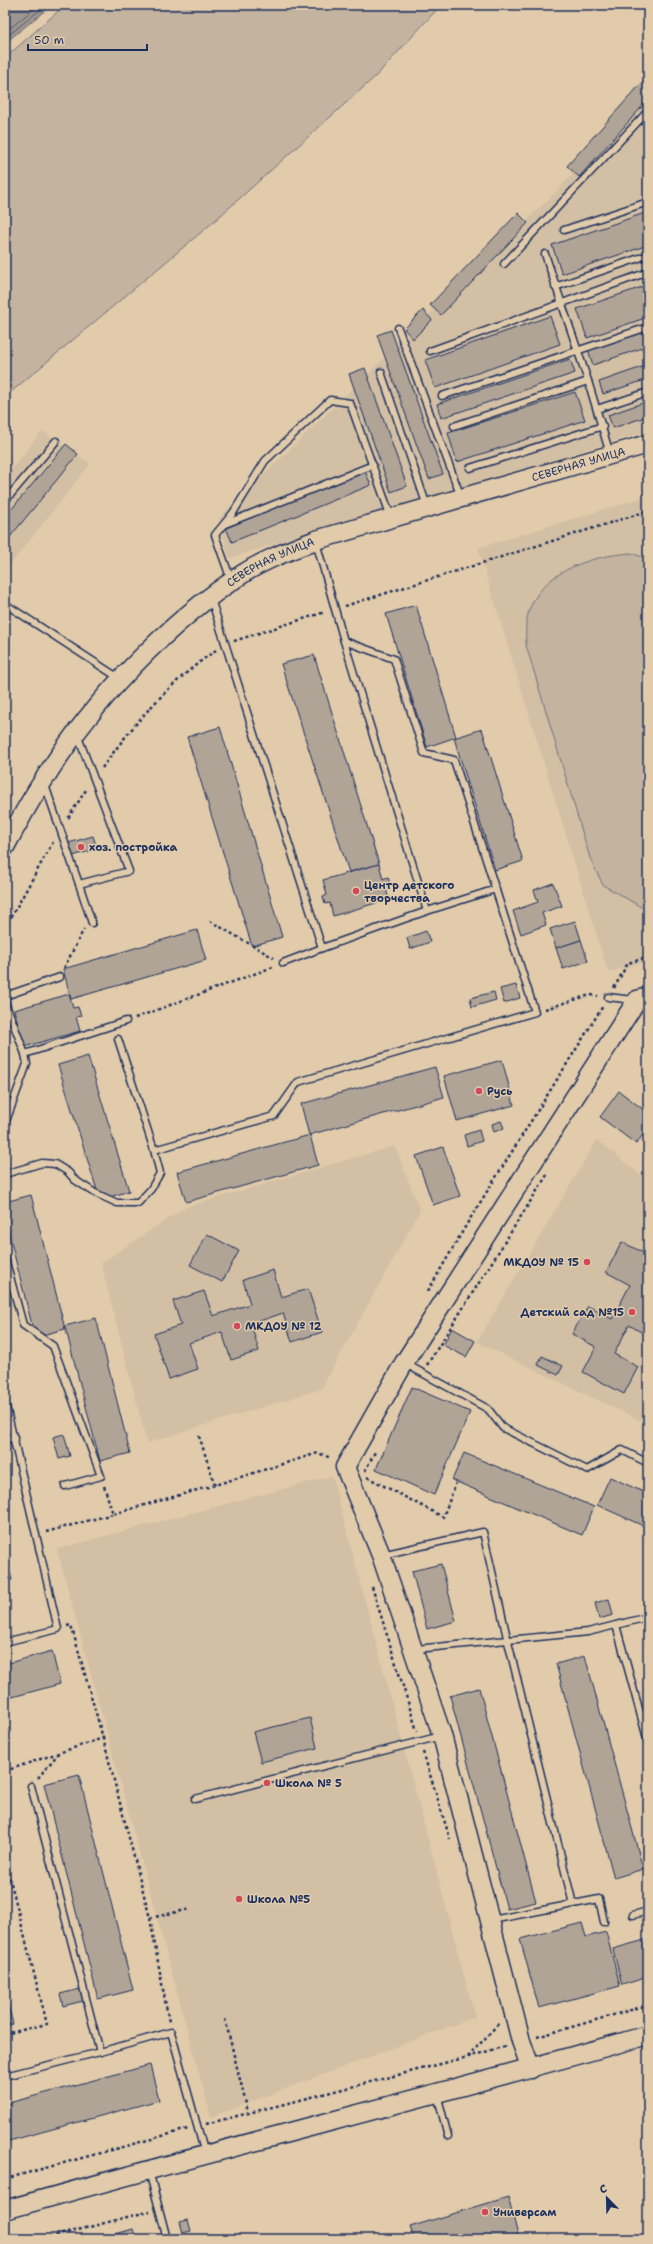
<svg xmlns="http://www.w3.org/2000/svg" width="653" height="2244" font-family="'Shantell Sans',sans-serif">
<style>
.built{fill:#d2bfa4}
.green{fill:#c4b49f;stroke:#70727e}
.water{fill:#9e9590;stroke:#6a6c7c}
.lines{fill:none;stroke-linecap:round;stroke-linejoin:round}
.shore{stroke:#4f5872;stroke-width:1}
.building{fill:#b0a497;stroke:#1b2f5e}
.lane-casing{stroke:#1b2f5e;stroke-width:9}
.secondary-casing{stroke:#1b2f5e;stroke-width:21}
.path{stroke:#1b2f5e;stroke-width:2.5;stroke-dasharray:3 3;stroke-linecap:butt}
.lane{stroke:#e1cbaa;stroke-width:6}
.secondary{stroke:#e1cbaa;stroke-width:18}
.poi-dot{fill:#d1495b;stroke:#e1cbaa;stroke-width:1.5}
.labels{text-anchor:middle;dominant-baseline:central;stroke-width:3;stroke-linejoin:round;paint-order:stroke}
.street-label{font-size:11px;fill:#1b2f5e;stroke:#e1cbaa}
.poi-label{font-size:11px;font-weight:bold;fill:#1b2f5e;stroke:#e1cbaa;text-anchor:start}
</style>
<rect width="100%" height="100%" fill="#e1cbaa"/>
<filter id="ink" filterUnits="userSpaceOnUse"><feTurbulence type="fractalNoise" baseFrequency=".025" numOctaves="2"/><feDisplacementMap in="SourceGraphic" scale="8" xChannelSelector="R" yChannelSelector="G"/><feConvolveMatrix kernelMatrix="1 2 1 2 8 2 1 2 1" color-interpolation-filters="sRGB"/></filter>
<g filter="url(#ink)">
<g class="built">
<polygon points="648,95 648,431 229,558 219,518 555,193"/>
<polygon points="42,431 90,464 5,571 5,478"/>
<polygon points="648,496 648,961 608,972 478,548"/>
<polygon points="597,1140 648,1181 648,1424 477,1342"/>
<polygon points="395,1146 420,1211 321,1389 147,1443 101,1263 186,1207"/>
<polygon points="332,1476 475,2017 211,2117 57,1549"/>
</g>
<g class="green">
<polygon points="65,5 441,5 376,76 211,224 5,397 5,58"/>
<path d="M 631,553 L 648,559 L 648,911 L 603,885 L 590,858 L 526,645 C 526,637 525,626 527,618 C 537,572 590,556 631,553 Z"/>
</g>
<polygon class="water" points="5,5 52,5 5,43"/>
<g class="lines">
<g class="shore">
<polyline points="5,32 39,5"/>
<polyline points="5,38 46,5"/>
</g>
</g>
<g class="building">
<polygon points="648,76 648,100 579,177 567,166"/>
<polygon points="648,212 648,245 562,274 552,245"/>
<polygon points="518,213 528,223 441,315 430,305"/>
<polygon points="648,285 648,317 587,338 577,309"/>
<polygon points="423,310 432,320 413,339 404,329"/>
<polygon points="550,316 560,344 435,388 425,360"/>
<polygon points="648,329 648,346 593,365 588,349"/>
<polygon points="391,330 443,474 429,479 377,335"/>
<polygon points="570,359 575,373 441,418 437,404"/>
<polygon points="648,365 648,379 603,394 599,382"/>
<polygon points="365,368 407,486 391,492 349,374"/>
<polygon points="575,392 585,420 457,462 448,433"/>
<polygon points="648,401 648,416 613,428 608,415"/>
<polygon points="66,444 78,454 5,543 5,517"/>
<polygon points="365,471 371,485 232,542 226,528"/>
<polygon points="416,605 456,737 427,747 386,614"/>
<polygon points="314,655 379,864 349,872 281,664"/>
<polygon points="220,727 282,937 252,946 187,737"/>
<polygon points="482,729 523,861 495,870 454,738"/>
<polygon points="93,836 97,849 69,857 65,844"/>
<polygon points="379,864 383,879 388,877 390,885 385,886 389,899 333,916 330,903 325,904 323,897 327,895 323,880"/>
<polygon points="553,883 562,906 542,913 546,925 521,934 513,911 538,902 534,890"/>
<polygon points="575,921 581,940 556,948 550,929"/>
<polygon points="197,930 206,960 71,999 63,969"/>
<polygon points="426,931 430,942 410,949 407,938"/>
<polygon points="581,940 588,961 563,969 556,948"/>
<polygon points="516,985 520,998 504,1003 500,989"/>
<polygon points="494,992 496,1000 472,1007 470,998"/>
<polygon points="69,994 73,1008 78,1007 81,1016 76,1017 80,1031 24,1047 21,1034 16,1035 13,1026 18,1024 14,1010"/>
<polygon points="88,1056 129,1191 100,1200 58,1065"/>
<polygon points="502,1060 514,1105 457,1121 444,1076"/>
<polygon points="435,1067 444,1097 309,1135 301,1104"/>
<polygon points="619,1091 648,1113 648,1128 636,1144 600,1117"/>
<polygon points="501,1121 504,1128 494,1132 492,1124"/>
<polygon points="479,1130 482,1141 467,1146 464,1135"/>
<polygon points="310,1135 318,1165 186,1202 177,1172"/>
<polygon points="443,1147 460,1196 433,1205 416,1156"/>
<polygon points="31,1195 65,1329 35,1337 5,1218 5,1202"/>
<polygon points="207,1234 239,1251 222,1282 190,1265"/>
<polygon points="622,1242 648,1255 646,1298 648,1336 629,1325 614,1354 638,1367 624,1394 583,1372 596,1347 572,1334 588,1306 612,1319 630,1285 606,1272"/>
<polygon points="273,1270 281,1297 308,1289 322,1332 292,1342 283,1313 251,1324 259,1351 231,1360 222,1332 189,1343 198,1369 169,1379 154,1334 181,1325 173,1301 204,1291 213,1316 250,1304 243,1280"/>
<polygon points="96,1318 130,1453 100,1461 65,1326"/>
<polygon points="452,1328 475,1341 466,1357 443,1345"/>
<polygon points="542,1356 563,1366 558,1375 538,1365"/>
<polygon points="412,1387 470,1412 434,1495 376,1469"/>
<polygon points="64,1434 70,1456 59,1459 53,1437"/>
<polygon points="464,1453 594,1507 582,1535 452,1480"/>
<polygon points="610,1477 648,1494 648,1528 597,1505"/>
<polygon points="5,1554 12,1580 5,1581"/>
<polygon points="441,1564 456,1621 427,1629 412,1571"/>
<polygon points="609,1599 613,1615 599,1619 595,1603"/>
<polygon points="52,1651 60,1684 5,1699 5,1664"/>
<polygon points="585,1656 643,1869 614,1878 556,1664"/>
<polygon points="479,1688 536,1902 507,1909 450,1696"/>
<polygon points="310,1718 317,1748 261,1762 253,1732"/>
<polygon points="79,1775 133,1990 98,1999 44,1784"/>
<polygon points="582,1923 586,1937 606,1932 620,1986 539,2008 520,1939"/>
<polygon points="648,1939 648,1977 622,1985 613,1949"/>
<polygon points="80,1989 83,2001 63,2006 60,1994"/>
<polygon points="5,1992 13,2024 5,2026"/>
<polygon points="150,2065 159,2100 5,2142 5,2104"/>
<polygon points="508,2197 519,2239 414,2239 410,2227"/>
<polygon points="188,2220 191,2231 183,2233 180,2222"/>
<polygon points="133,2229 136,2239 113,2239 112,2235"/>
</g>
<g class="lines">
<g class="lane-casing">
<g id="lane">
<polyline points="564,230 648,202"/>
<polyline points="545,254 588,381 610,454"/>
<polyline points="504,264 648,111"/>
<polyline points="555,287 648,255"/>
<polyline points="398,328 461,497"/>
<polyline points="430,351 648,272"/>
<polyline points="381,372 427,506"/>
<polyline points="442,396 648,327"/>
<polyline points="597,409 648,392"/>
<polyline points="454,426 588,381"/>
<polyline points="470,468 603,426"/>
<polyline points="5,501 56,441"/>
<polyline points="225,524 373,465"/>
<polyline points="231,580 215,535 233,513 265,461 330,400 350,403 391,517"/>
<polyline points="211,599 322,948 427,911 344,641 316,542"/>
<polyline points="5,604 119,678"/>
<polyline points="77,734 129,871 79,884 92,923"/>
<polyline points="45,785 79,884"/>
<polyline points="427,911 496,889"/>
<polyline points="283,963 322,948"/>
<polyline points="5,996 60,977"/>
<polyline points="608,997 633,1000"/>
<polyline points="5,1002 25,1054 27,1064 5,1124"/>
<polyline points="118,1039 154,1150 274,1116 298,1082 535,1012 454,760 424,753 394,659 344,641"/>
<polyline points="25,1054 126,1021"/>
<polyline points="5,1174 42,1163 55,1164 68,1172 75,1180 95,1193 117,1203 138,1203 151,1189 160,1173 154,1150"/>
<polyline points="5,1258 23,1325 53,1346 101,1476 65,1486"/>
<polyline points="406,1364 488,1409 503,1428 587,1470 622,1450 648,1463"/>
<polyline points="5,1402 58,1629 5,1642"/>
<polyline points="5,1440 14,1437"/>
<polyline points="382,1555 483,1532 508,1642 573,1904"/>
<polyline points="616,1625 648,1742"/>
<polyline points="416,1649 588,1632 648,1617"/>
<polyline points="31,1786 100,2052 171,2032 205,2154"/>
<polyline points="195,1799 441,1736"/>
<polyline points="633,1915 648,1911"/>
<polyline points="492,1920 599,1899 604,1922"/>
<polyline points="5,2076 100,2052"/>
<polyline points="437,2094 448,2136"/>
<polyline points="149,2171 167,2239"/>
</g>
</g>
<g class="secondary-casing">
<g id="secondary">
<path id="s1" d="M 5,847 C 17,825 29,802 43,781 C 90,704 168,622 244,573 C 266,559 291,550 316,540 L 648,444"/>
<polyline points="531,2069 521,2041 442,1735 381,1555 345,1467 404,1363 637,1000 648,997"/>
<path d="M 5,2210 C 219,2149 434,2096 648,2035"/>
</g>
</g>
<g class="path">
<polyline points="345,606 648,511"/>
<polyline points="234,641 325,612"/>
<path d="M 102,768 C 134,723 170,682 216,650"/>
<polyline points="68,818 86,790"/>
<polyline points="210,921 274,958"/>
<polyline points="5,928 53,842"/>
<polyline points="64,968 84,929"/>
<polyline points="614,988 628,963 648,957"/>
<polyline points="545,1009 590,995 598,996"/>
<polyline points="135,1018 273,967"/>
<polyline points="642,1025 648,1020"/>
<polyline points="428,1291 468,1222 603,1006"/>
<polyline points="427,1365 547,1175"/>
<polyline points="199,1436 215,1485 318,1453 331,1458"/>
<polyline points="365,1471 375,1452"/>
<polyline points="367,1477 443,1517 456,1483"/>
<polyline points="104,1486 113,1514 215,1485"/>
<polyline points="46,1532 113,1514"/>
<polyline points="372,1587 417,1731"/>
<polyline points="103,1738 150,1918 169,2022"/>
<polyline points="423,1752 450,1839"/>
<polyline points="5,1771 103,1738 71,1625 67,1626"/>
<polyline points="38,1778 58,1754"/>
<polyline points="5,1860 47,2024 5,2034"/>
<polyline points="150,1918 190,1909"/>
<polyline points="225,2019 248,2112"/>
<polyline points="537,2037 648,2005"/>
<polyline points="468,2057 499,2023"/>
<polyline points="206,2124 468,2057 505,2046"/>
<polyline points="5,2179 188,2129"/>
<polyline points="44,2239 150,2211"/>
</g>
<use href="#lane" class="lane"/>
<use href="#secondary" class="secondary"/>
</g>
</g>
<g class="poi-dot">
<circle cx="81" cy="847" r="4"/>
<circle cx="356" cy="891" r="4"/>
<circle cx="479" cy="1091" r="4"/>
<circle cx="587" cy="1262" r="4"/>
<circle cx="632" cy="1312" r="4"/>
<circle cx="237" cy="1326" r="4"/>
<circle cx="267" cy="1783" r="4"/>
<circle cx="239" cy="1899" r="4"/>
<circle cx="485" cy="2212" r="4"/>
</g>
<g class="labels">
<g class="street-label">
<text stroke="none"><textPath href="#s1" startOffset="720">СЕВЕРНАЯ УЛИЦА</textPath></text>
<text stroke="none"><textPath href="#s1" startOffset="396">СЕВЕРНАЯ УЛИЦА</textPath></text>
</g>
<g class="poi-label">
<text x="89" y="847">хоз. постройка</text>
<text x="364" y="885">Центр детского<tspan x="364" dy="13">творчества</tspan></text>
<text x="487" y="1091">Русь</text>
<text x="579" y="1262" text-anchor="end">МКДОУ № 15</text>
<text x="624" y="1312" text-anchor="end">Детский сад №15</text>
<text x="245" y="1326">МКДОУ № 12</text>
<text x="275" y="1783">Школа № 5</text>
<text x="247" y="1899">Школа №5</text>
<text x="493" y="2212">Универсам</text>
</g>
</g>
<rect width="653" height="2244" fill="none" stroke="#e1cbaa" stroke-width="20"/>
<rect x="10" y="10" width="633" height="2224" fill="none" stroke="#1b2f5e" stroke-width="1.5" filter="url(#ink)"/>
<g transform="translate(607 2198) rotate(337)" stroke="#e1cbaa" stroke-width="3" paint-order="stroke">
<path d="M0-3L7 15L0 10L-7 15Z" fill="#1b2f5e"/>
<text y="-6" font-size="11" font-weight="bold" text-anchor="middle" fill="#1b2f5e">С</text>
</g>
<path d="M28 44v6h119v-6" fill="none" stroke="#1b2f5e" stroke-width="2"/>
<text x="34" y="44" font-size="12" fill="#1b2f5e" stroke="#e1cbaa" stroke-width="3" paint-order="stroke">50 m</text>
</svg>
